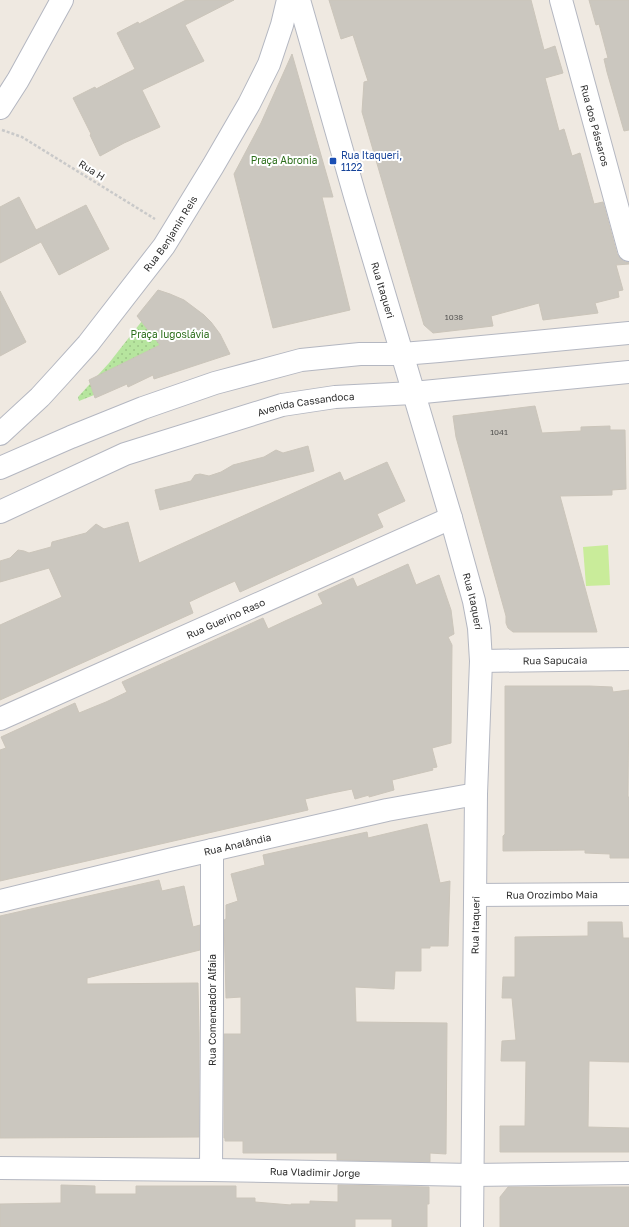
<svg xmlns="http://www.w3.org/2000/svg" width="629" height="1227" font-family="'Golos Text',sans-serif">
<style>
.park{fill:url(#park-dots)}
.pitch{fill:#c9ec9a}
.building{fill:#cbc7bf;stroke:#cbc5ba}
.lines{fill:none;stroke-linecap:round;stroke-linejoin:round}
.minor-casing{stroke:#b4b7c1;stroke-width:24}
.tertiary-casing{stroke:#b4b7c1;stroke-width:24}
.path{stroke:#c9c9c9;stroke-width:2.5;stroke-dasharray:3 2;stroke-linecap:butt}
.minor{stroke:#fff;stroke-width:22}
.tertiary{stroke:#fff;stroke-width:22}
.transit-dot{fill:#1a4fb4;stroke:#fff;stroke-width:1.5}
.labels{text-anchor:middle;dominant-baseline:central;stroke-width:4;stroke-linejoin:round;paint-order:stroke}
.number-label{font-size:8px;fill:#555452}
.street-label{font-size:10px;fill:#2e2e2e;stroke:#fff}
.transit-label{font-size:10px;fill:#164399;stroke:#fff;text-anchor:start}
.park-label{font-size:10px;fill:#2c6e1b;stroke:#fff}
</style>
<defs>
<pattern id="park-dots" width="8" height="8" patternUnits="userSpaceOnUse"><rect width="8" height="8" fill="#b6e59e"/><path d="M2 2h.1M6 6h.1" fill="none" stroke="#9dc588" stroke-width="1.8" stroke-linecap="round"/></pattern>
</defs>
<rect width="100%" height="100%" fill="#efe9e1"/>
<polygon class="park" points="160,298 196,316 119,385 79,401 78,397 109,363"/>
<polygon class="pitch" points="608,545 610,585 586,586 583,547"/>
<g class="building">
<polygon points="186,0 234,0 185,25 204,61 142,90 160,127 124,143 100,156 90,135 91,134 73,98 95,87 96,89 135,69 117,33 138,22 139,24"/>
<polygon points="329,0 531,0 544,50 555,46 563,73 545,78 559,131 564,129 572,156 580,153 594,204 603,202 617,254 621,259 625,262 629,262 629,264 616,265 623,290 618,291 619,297 595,303 598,313 543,320 539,303 491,316 493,326 433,333 424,325 362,112 364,82 368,81 353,35 341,39"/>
<polygon points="589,0 629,0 629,130 624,131 607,72 604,59 608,58 599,24 596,25"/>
<polygon points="292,54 333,197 322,197 350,310 273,328 234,174 261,123"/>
<polygon points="19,197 36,230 86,205 109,249 59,275 41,242 0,263 0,207"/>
<polygon points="158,290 170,294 184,300 204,315 211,322 220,334 230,354 154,379 153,375 128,387 127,384 95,398 89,380 160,345 137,316"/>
<polygon points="0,291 26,342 0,356"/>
<polygon points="535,406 542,433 581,431 581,427 610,426 610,430 625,430 626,489 612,490 612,495 560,496 597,632 513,632 508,628 506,623 506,616 456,437 453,416"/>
<polygon points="308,446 314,471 160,510 155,490 191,481 195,475 200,474 209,476 221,472 233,465 264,457 276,450 283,453"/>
<polygon points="387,462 405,501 377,514 383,527 240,592 235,581 206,594 189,602 193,613 0,700 0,625 62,597 49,568 0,582 0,561 10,558 18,550 24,551 29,553 51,547 52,542 86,533 96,524 104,529 128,522 139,563 340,472 344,481"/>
<polygon points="408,564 416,585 439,575 451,610 454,634 448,637 452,645 451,743 432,748 437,767 432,768 433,770 392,780 394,790 369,797 369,795 355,799 352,789 332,793 305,799 308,810 0,881 0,750 6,748 1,737 75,703 79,713 106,702 127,692 122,682 263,618 268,629 285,621 323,604 318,594 353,578 357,587"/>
<polygon points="505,686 589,686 612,687 613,692 629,690 628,797 629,797 629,858 610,858 610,854 585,853 585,850 503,851 503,836 505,834"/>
<polygon points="427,824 440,883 450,881 448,946 430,946 430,948 421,948 421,971 395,971 394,989 355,987 356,1022 447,1023 446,1154 430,1153 430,1162 337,1160 337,1153 243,1153 243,1141 225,1141 225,1138 224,1138 224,1034 241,1034 241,997 226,998 224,920 226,919 226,905 238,901 231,874 265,865 263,855 367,832 368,838"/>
<polygon points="159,880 162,891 184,886 193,927 200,925 200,950 87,978 87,984 198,983 199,1034 199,1137 0,1138 0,916"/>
<polygon points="588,922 622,922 623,938 629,938 629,1062 589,1061 588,1127 629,1128 629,1152 500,1152 500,1126 525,1126 526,1061 501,1061 502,1041 516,1040 512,998 502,998 503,977 515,977 515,937 588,936"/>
<polygon points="61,1185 95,1186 95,1194 136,1194 136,1186 236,1186 236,1198 255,1198 255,1202 291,1205 291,1204 310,1204 310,1201 338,1202 338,1185 429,1187 429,1204 427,1204 427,1227 392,1227 392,1219 355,1219 355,1227 0,1227 0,1204 61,1203"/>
<polygon points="508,1187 629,1187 629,1227 500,1227 500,1197"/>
</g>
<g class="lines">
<g class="minor-casing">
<g id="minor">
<path id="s1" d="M 299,0 L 355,196 L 451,518 L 474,601 L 479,628 L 481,661 L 476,794 L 472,1227"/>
<path id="s2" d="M 561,0 L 629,250"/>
<polyline points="0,108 18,80 62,0"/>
<path id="s3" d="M 481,661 L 629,659"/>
<path id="s4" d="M 0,719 L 451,518"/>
<path id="s5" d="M 476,895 L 629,894"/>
<path id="s6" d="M 0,901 L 173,859 L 387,810 L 476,794"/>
<path id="s7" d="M 0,1168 L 211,1170 L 472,1175 L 629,1173"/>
<path id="s8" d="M 211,1170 L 212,1007 L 212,850"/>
</g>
</g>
<g class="tertiary-casing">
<g id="tertiary">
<path id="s9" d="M 0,434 L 40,397 L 61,374 L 88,344 L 164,246 L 213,166 L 249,104 L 269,64 L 282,25 L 288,0"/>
<polyline points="0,468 71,437 143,408 215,383 301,360 360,354 402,354 439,351 629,333"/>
<path id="s10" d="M 0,512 L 125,454 L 282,405 L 335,397 L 413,393 L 629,372"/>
</g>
</g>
<polyline class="path" points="2,130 22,137 155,219"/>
<use href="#minor" class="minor"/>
<use href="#tertiary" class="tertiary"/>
</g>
<rect class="transit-dot" x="329" y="157" width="8" height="8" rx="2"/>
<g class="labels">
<g class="number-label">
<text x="454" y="317">1038</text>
<text x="499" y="432">1041</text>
</g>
<g class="street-label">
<text stroke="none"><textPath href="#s2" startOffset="130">Rua dos Pássaros</textPath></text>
<text transform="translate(92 170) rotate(32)">Rua H</text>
<text stroke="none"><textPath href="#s9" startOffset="264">Rua Benjamin Reis</textPath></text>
<text stroke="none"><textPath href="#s1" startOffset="302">Rua Itaqueri</textPath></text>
<text stroke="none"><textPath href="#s10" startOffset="326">Avenida Cassandoca</textPath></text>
<text stroke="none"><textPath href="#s1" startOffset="626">Rua Itaqueri</textPath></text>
<text stroke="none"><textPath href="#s4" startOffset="247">Rua Guerino Raso</textPath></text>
<text stroke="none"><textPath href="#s3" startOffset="74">Rua Sapucaia</textPath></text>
<text stroke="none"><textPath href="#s6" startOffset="244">Rua Analândia</textPath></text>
<text stroke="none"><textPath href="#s5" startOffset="76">Rua Orozimbo Maia</textPath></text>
<text transform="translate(475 925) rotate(-89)">Rua Itaqueri</text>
<text stroke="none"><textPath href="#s8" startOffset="160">Rua Comendador Alfaia</textPath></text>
<text stroke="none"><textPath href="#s7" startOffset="315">Rua Vladimir Jorge</textPath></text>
</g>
<g class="transit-label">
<text x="341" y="155">Rua Itaqueri,<tspan x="341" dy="12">1122</tspan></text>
</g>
<g class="park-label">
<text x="284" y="160">Praça Abronia</text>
<text x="170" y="334">Praça Iugoslávia</text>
</g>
</g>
</svg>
